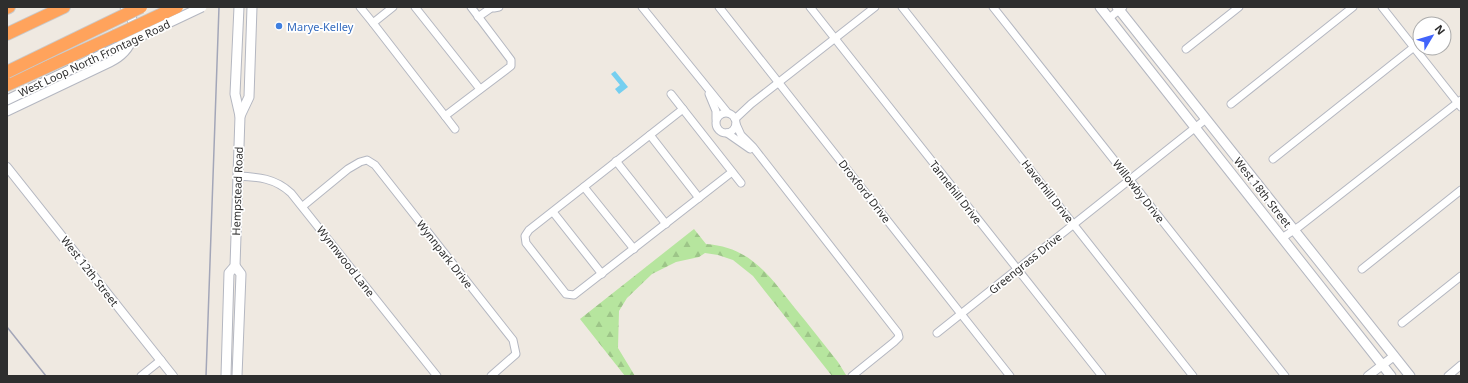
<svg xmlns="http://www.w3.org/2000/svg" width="1468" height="383" font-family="'Noto Sans',sans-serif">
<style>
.forest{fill:url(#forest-firs)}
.water{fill:#75cff0}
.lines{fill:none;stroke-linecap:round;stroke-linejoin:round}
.minor-casing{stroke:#b4b7c1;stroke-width:9}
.tertiary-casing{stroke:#b4b7c1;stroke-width:10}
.secondary-casing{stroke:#b4b7c1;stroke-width:11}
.motorway-casing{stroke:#c9c9c9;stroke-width:14}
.minor{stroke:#fff;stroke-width:7}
.tertiary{stroke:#fff;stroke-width:8}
.secondary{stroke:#fff;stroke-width:9}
.motorway{stroke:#ffa35c;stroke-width:12}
.rail{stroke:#a3a6b8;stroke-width:1.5}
.secondary-bridge-casing{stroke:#b4b7c1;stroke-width:11;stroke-linecap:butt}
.motorway-bridge-casing{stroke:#c9c9c9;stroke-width:14;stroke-linecap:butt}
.secondary-bridge{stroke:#fff;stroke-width:9}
.motorway-bridge{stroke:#ffa35c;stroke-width:12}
.shop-dot{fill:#3f7fe0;stroke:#fff;stroke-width:1.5}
.labels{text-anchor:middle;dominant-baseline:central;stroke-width:3.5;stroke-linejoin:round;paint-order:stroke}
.shop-label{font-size:11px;fill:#366cbe;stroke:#fff;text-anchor:start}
.street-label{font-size:11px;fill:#2e2e2e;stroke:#fff}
</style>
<defs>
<pattern id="forest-firs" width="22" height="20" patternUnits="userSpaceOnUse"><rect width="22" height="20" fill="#b6e59e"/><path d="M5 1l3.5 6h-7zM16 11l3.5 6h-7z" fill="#9dc588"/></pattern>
</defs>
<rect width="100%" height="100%" fill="#efe9e1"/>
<path class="forest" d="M 694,229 L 706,244 C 750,247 769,275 794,307 C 809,325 823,343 838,362 L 846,375 L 832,376 L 753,276 L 733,260 L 718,255 L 705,253 L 699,257 L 676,262 L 652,274 L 627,298 L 619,311 L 618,348 L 635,376 L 625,376 L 580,319 Z"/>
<polygon class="water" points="615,71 628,87 619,94 615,89 620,85 611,74"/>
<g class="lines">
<g class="minor-casing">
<g id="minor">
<polyline points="360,7 373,23"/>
<polyline points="393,7 373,23 445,116 511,66 511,60 471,7"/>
<polyline points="415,7 480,89"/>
<polyline points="489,7 494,8 499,7"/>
<polyline points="642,7 727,112"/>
<polyline points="719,7 1010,376"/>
<polyline points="810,7 1102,376"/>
<polyline points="902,7 1193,376"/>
<polyline points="993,7 1285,376"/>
<polyline points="1382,7 1461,107"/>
<polyline points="478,17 491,8"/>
<polyline points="1109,18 1123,7"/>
<polyline points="1186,49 1239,7"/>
<polyline points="671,94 741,183"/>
<polyline points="709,94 716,111 716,119"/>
<polyline points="1231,104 1353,7"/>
<polyline points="683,109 529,230 525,236 526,243 566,294 574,295 732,172"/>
<circle cx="726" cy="123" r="10"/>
<polyline points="445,116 455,129"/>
<polyline points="735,119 751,104 875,7"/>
<polyline points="736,124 741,135 753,147 898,333 899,337 894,342 852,376"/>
<polyline points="727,133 750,149"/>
<polyline points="650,135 699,198"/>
<polyline points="1273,159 1414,47"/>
<polyline points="616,161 666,224"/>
<path d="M 238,176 C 258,177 275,178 291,193 L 437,376"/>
<polyline points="584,187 634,249"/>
<polyline points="303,206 348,169 360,162 367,160 375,165 513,340 516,354 491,376"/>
<polyline points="553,212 602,274"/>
<polyline points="1282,238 1300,226 1461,100"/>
<polyline points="1362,269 1461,190"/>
<polyline points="1402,323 1461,276"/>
<polyline points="937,333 1206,119"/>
<polyline points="141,376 161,360"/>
<polyline points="1448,376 1461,365"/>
</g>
</g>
<g class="tertiary-casing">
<g id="tertiary">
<polyline points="7,167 173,376"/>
<polyline points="1368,376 1394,356"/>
</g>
</g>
<g class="secondary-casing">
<g id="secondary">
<polyline points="1100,7 1391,376"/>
<polyline points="1117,7 1410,376"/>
<polyline points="7,100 88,61"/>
<path d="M 7,111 L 110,62 C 132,51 142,28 125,7"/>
<polyline points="240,116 249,97 252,7"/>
<polyline points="235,266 241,274 237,376"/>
<polyline points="226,376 229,273 235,266 240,116 235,94 239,7"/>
</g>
</g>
<g class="motorway-casing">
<g id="motorway">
<polyline points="7,8 9,7"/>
<polyline points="7,34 64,7"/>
<polyline points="7,85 115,36"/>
</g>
</g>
<use href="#minor" class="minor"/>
<use href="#tertiary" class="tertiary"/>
<use href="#secondary" class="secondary"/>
<use href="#motorway" class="motorway"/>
<g class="rail">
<polyline points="7,327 46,376"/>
<polyline points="206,376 219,7"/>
</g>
<g class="secondary-bridge-casing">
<polyline id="secondary-bridge" points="88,61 202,7"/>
</g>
<g class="motorway-bridge-casing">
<g id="motorway-bridge">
<polyline points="115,36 177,7"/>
<polyline points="7,72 141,7"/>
</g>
</g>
<use href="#secondary-bridge" class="secondary-bridge"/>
<use href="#motorway-bridge" class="motorway-bridge"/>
</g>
<circle class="shop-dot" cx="279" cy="26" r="4"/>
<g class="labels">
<g class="shop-label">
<text x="287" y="26">Marye-Kelley</text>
</g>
<g class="street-label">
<text transform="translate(94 58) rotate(-25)">West Loop North Frontage Road</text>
<text transform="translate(237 191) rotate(-88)">Hempstead Road</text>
<text transform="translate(865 191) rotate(52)">Droxford Drive</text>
<text transform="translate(1048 191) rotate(52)">Haverhill Drive</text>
<text transform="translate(1139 191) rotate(52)">Willowby Drive</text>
<text transform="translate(956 192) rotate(52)">Tannehill Drive</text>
<text transform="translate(1263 192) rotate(52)">West 18th Street</text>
<text transform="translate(445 254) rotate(52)">Wynnpark Drive</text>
<text transform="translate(346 261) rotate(52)">Wynnwood Lane</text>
<text transform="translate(1025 263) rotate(-39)">Greengrass Drive</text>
<text transform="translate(90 271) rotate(52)">West 12th Street</text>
</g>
</g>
<rect width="1468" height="383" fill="none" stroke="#2e2e2e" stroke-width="16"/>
<g transform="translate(1432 36) rotate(52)"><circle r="19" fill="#ffffff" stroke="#ababab"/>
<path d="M0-3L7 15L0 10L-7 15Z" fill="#4264fb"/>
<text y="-6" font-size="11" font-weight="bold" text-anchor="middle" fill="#2e2e2e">N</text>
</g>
</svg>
